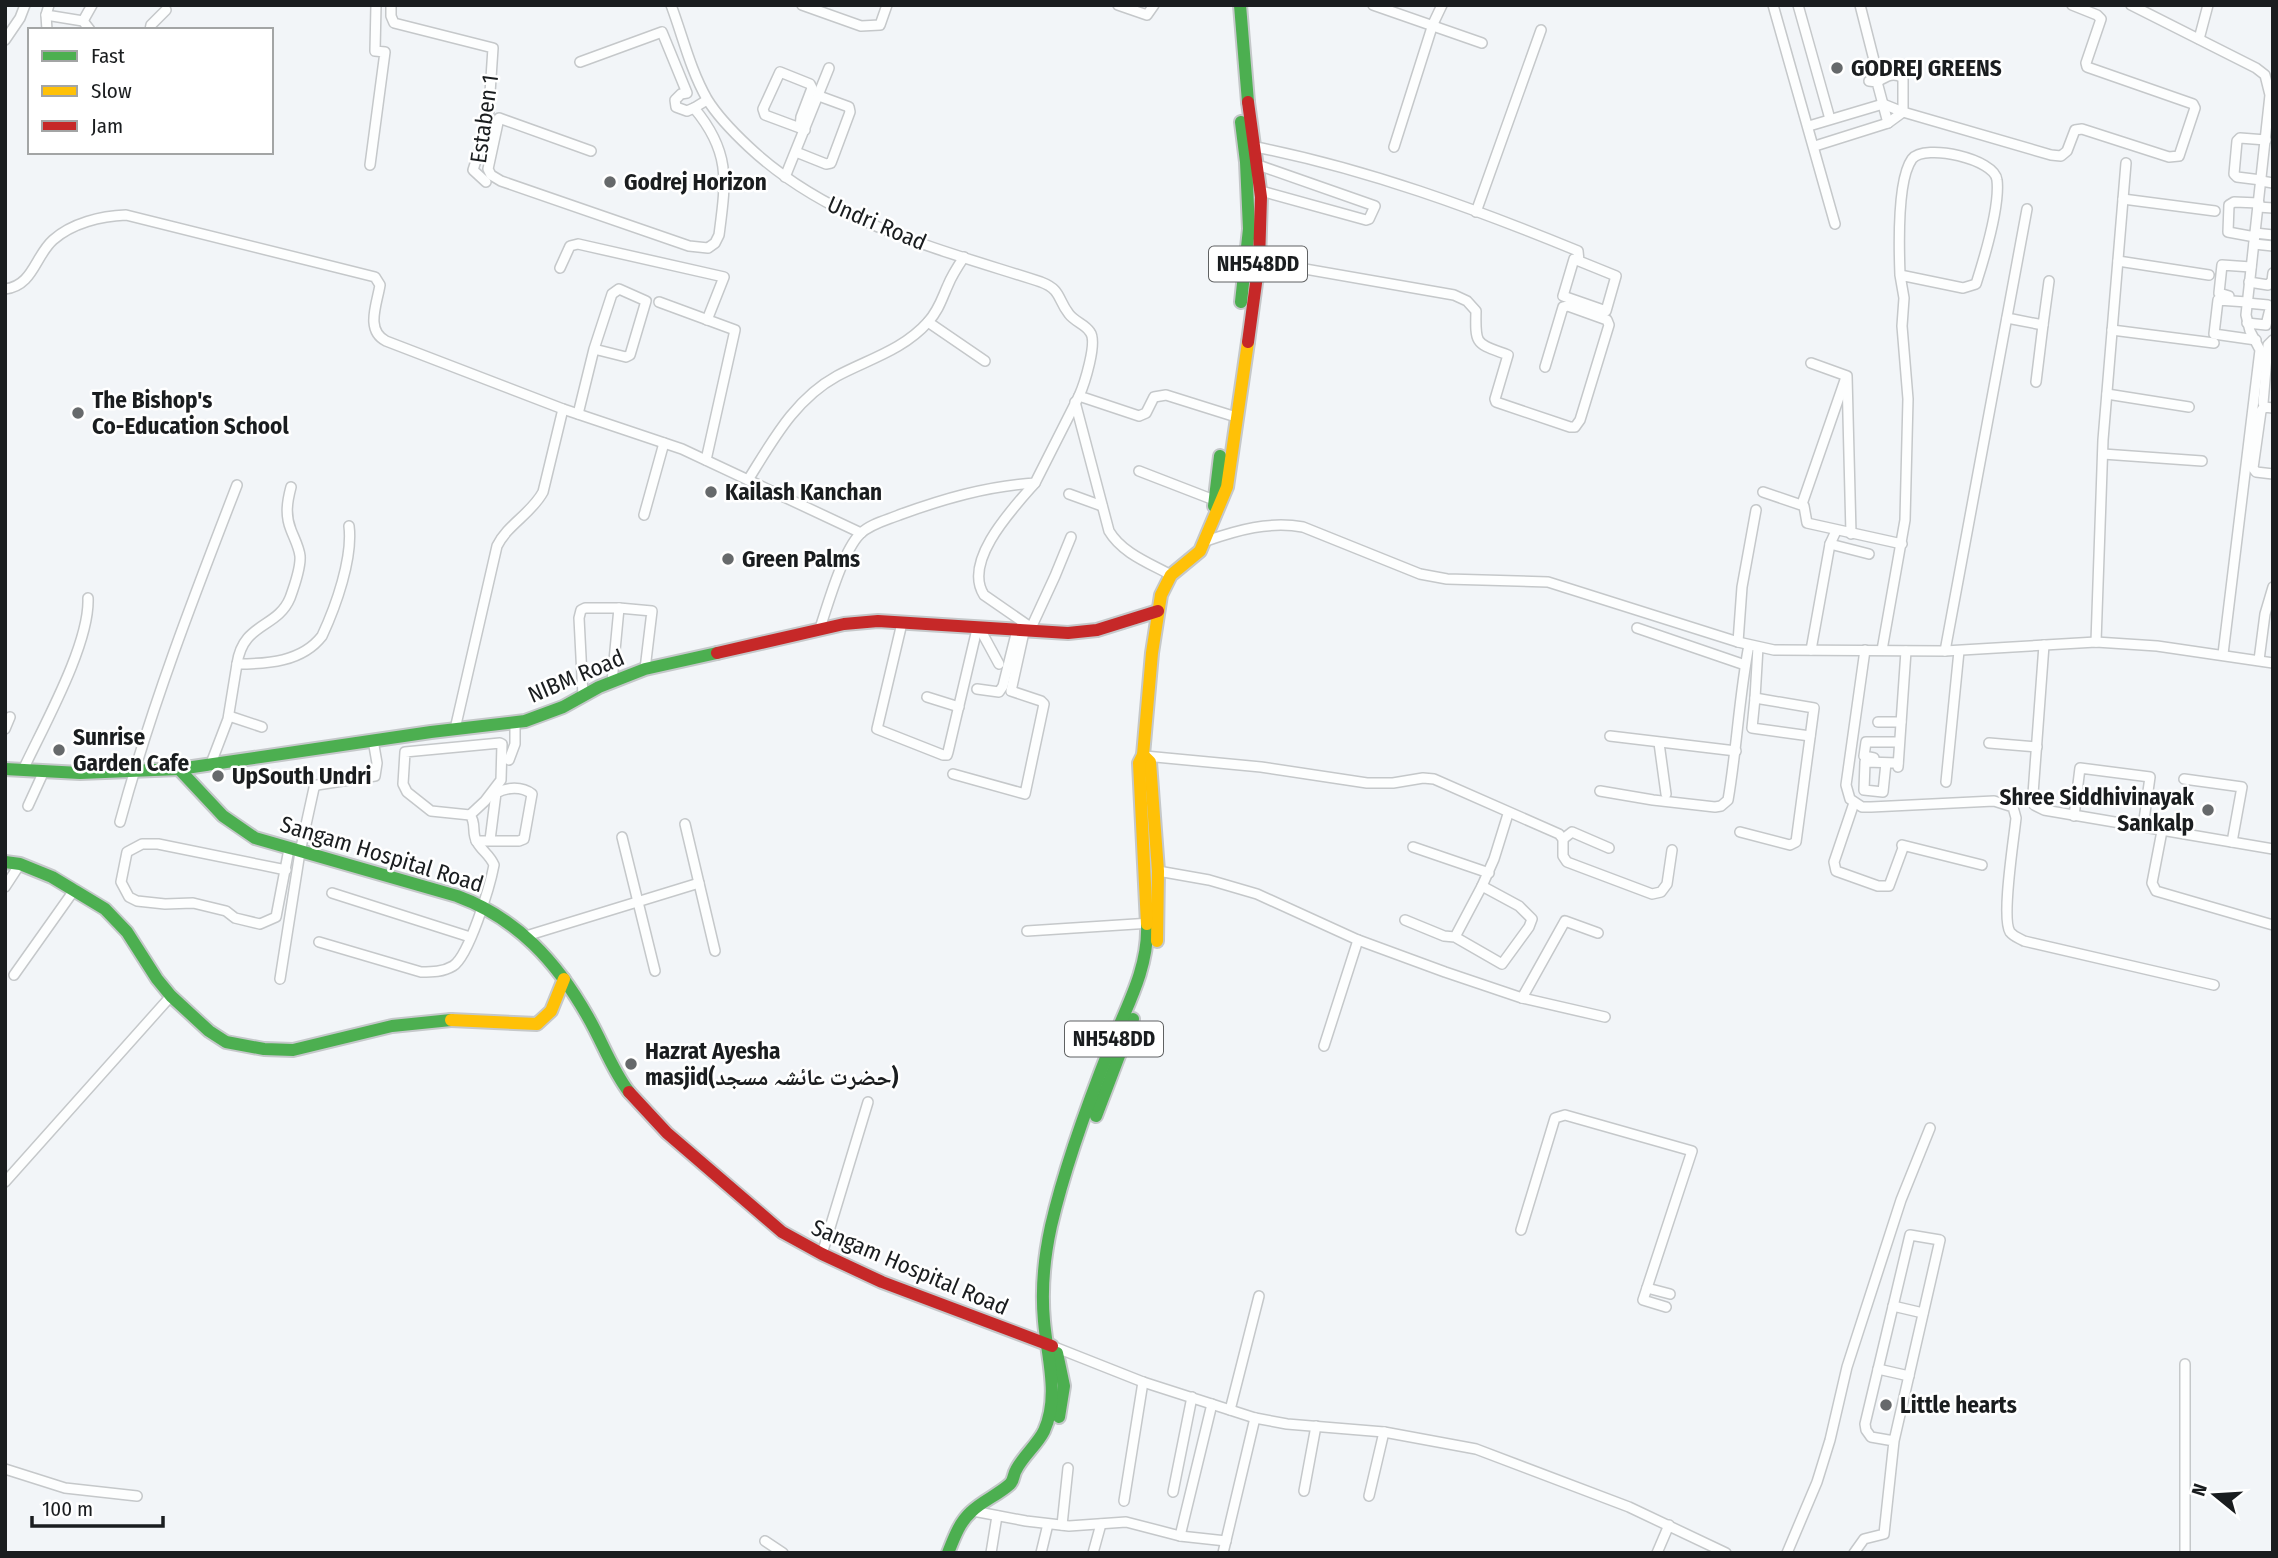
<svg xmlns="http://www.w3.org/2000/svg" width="2278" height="1558" font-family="'Fira Sans Condensed','Noto Naskh Arabic',sans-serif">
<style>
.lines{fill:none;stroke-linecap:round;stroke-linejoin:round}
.street-casing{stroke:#c5c8ca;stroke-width:12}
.fast-casing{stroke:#c5c8ca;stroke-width:16}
.slow-casing{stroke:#c5c8ca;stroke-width:16}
.jam-casing{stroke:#c5c8ca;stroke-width:16}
.street{stroke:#fdfefe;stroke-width:9}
.fast{stroke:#4caf50;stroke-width:12}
.slow{stroke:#ffc107;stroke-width:12}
.jam{stroke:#c62828;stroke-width:12}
.poi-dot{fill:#66696b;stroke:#fff;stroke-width:2.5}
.labels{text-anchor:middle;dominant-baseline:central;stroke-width:5;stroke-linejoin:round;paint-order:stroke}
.shield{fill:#fff;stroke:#5f6162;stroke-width:2}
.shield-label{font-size:21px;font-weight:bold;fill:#1a1d1f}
.poi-label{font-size:23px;font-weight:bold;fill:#1a1d1f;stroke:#fff;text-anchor:start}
.street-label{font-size:23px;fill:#1a1d1f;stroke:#fff}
</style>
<rect width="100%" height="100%" fill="#f2f5f8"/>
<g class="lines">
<g class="street-casing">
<g id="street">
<polyline points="391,5 391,16 394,23 493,48 488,123 473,170 486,182"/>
<path d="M 671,5 C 683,37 690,69 707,99 C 718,117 734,133 749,147 C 830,223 939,249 1041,282 C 1062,290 1057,299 1069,314 C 1075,322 1085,324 1090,332 C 1098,342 1084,385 1079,396 L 1139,416 L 1146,413 L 1154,397 L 1166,395 L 1236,417"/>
<polyline points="802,5 861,26 880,25 887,5"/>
<polyline points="1118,5 1147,15 1154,5"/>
<polyline points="1373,5 1482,43"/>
<polyline points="1773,5 1835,224"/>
<polyline points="1798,5 1830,119"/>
<polyline points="1860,5 1876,68"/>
<polyline points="2131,5 2256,68 2265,75 2270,95 2246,315 2250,331 2260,350 2223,654"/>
<polyline points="46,15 83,21 90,30"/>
<polyline points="83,21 92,5"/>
<polyline points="47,30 46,15 49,5"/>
<polyline points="150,30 151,25 166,10"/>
<polyline points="2199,39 2208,5"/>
<polyline points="5,40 20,18 25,5"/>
<polyline points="580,62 662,32 687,93 681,94 675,100 676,107 687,111 694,108"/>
<polyline points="1869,81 1877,82 1888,123"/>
<path d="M 1877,82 C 1887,76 1893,72 1903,78 L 1903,112"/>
<polyline points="1809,126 1883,104 1903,112 2051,155 2061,156 2067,151 2075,130 2082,129 2169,157 2179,156 2195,108 2193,104 2087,67 2086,63 2101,19 2097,15 2072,5"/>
<polyline points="800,128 765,115 763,109 780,72 810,84 812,88 801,117 800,128 805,130"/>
<polyline points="1815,146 1888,123 1903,112"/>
<path d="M 1256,147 C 1367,169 1473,208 1578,251 L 1579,261 L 1616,276 L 1606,311 L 1563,296 L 1574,259 L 1578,259"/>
<polyline points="1394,147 1433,24 1442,5"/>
<path d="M 591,151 L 499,118 L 488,169 L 491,175 L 501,181 L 689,246 L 708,248 L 715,243 L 719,235 C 726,181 731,152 694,108 L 707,100"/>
<polyline points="796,152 826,164 831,163 850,112 849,107 819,96"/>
<polyline points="370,165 385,52 375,51 376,5"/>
<polyline points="1258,165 1375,206 1369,219 1366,220 1261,191"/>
<polyline points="785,177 829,68"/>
<polyline points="2261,180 2237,177 2234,174 2237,141 2240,138 2266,140"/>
<polyline points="2261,181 2273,183"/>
<polyline points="2123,199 2215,211"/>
<polyline points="2258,207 2273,208"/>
<polyline points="1476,212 1541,30"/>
<polyline points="2255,233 2273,235"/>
<polyline points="2255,237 2228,232 2229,205 2234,202 2259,203"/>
<polyline points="2254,244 2273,246"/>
<path d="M 1259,261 L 1454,295 L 1467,301 L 1476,311 C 1475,346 1476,343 1508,355 L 1495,399 L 1496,402 L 1570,427 L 1575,427 L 1580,420 L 1609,325 L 1607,320 L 1568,306 L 1563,307 L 1545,367"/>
<polyline points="2118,261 2209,275"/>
<polyline points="560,268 570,246 578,244 724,277 707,320"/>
<polyline points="2249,282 2268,285 2272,281 2273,273"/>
<path d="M 5,289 C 33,286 35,256 53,240 C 72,223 101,216 126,215 L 367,275 L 375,277 L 380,285 C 377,304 365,330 386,341 L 563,409 L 682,449 L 861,533"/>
<polyline points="2229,296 2219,293 2222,265 2251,267"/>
<polyline points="659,302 735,330 706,460"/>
<polyline points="2247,302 2218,300 2214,334 2256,340"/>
<polyline points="2007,318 2043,325 2049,281"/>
<polyline points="928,322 985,361"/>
<polyline points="2247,323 2266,325 2270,309 2268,305 2247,303"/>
<polyline points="2112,330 2214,343"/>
<polyline points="1811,363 1847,376 1851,534"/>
<polyline points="2036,382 2043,325"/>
<polyline points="2107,394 2189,407"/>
<path d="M 1075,402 L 1109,531 C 1122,553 1149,563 1171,575"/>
<polyline points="2263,403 2268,345 2273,340"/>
<polyline points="2273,408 2264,407 2261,411 2253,468 2256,472 2273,474"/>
<polyline points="578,414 594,349 612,294 619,289 646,301 630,355 626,357 594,349"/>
<polyline points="2103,454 2202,461"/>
<polyline points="1139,471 1214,500"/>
<path d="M 748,480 C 773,440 795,399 837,376 C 869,359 903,350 928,322 C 939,310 942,298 948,285 C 952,275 958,266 964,257"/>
<path d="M 1035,483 C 1014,507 962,561 984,595 L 1036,631"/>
<polyline points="1763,492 1804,506 1807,523 1902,544"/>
<polyline points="1069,494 1102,506"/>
<polyline points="1802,504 1845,380"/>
<polyline points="644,515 664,443"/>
<path d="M 1206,541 C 1238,530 1269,521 1303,527 L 1420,574 L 1447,579 L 1548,582 L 1738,642 L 1774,650 L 1945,651 L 2096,642 L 2157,646 L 2273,663"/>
<polyline points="1830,544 1869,554"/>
<polyline points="619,608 652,611 645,669"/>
<polyline points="902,623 877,729 943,755 947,755 948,752 977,629"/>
<path d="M 820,628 C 828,604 843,551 860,534 C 870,524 887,520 899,515 C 943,499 987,486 1035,483 L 1079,396"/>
<polyline points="1031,628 1055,576 1071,537"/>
<polyline points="1637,628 1745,665"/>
<polyline points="980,629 999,664"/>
<polyline points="1738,642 1742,587 1756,510"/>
<polyline points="2096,642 2103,440 2126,163"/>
<polyline points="2044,645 2033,794 2034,805 2044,810 2273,849"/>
<polyline points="1811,650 1830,544 1836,531"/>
<path d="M 1865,650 L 1846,785 L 1850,799 L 1862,807 L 1871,807 L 1994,801 L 2013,807 L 2016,818 C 2014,839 2001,918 2010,932 C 2014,937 2019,938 2024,941 L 2214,985"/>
<path d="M 1882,650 L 1905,520 L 1908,399 L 1902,326 L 1904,298 L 1900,275 L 1963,288 L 1976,284 C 1984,259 2000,205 1997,180 C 1995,159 1925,143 1912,159 C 1897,180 1899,249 1900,275"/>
<polyline points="1945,651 2027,209"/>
<polyline points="2259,660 2265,614 2273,587"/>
<path d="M 237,664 C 243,622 277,629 290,598 C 294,587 301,568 300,556 C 299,547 294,538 291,530 C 285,515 287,502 291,487"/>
<polyline points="1011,667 1008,666 1017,630"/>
<polyline points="977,689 999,692 1003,686 1008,666"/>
<polyline points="583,696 579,618 581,610 585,608 619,608 612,682"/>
<polyline points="927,697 959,707"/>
<polyline points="1755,698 1752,728 1810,736"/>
<polyline points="229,716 262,727"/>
<polyline points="1878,722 1901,722"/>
<polyline points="5,729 10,717"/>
<path d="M 455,729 L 497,546 C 508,524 531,514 543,492 L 563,409"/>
<polyline points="1610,736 1736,751"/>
<polyline points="1659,743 1666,794"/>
<polyline points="1989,743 2037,747"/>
<polyline points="1145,756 1261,767 1367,783 1393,783 1423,778 1434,779 1559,834 1563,839 1563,856 1567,862 1652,894 1661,892 1667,884 1672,850"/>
<polyline points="1874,758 1864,756 1866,742 1899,742"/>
<polyline points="509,760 515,744 515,722"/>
<polyline points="1886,763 1883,792 1864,790 1865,762 1866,762 1898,763"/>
<path d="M 210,766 L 228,719 L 237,664 C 267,664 302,662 322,636 C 336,606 353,558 349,526"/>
<polyline points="1898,767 1906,651"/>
<path d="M 23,770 C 43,727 90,644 88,598"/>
<polyline points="953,774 1025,794 1044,704 1041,701 1011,691 1024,632"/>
<polyline points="2184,779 2242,787 2232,842"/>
<polyline points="1946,782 1959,651"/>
<path d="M 1600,791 L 1653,800 L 1715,807 L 1721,806 L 1728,800 C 1737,748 1739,696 1749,645"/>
<polyline points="1854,803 1834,862 1836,871 1878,886 1889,886 1903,848 1902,845 1982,865"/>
<polyline points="28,806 44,771"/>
<polyline points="2074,816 2080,768 2150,777 2143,827"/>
<path d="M 120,822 C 151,707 194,596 237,485"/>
<polyline points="685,824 715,951"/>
<polyline points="2162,831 2152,883 2156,891 2273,925"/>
<polyline points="1740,832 1790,845 1796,842 1814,708 1755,698 1758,647"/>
<polyline points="622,837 655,971"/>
<polyline points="1563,839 1572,832 1609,848"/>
<path d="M 476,841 L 519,841 L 524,839 L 532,794 C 522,786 507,787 496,793 L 490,840"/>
<polyline points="1413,847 1489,873"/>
<polyline points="286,870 158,844 142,844 127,852 121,882 129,897 137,901 165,904 193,903 226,911 235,918 260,924 276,917 289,849"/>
<polyline points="1158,871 1209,880 1257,894 1358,940 1445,972 1522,998 1605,1017"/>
<polyline points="1482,886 1494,859 1508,814"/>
<polyline points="5,887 20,864"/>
<polyline points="332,893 470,937"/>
<polyline points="1405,920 1444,936 1455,937 1482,886 1519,906 1532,919 1529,927 1502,964 1455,937"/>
<polyline points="1027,931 1151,923"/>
<polyline points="526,936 699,883"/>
<path d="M 319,942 L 421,972 C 432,972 443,972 453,966 C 469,956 490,886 494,865 C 490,855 482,851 477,842 C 471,833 477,824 470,815 L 431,811 L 407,792 L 403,784 L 405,752 L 500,743 L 502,744 L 501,780 L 485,801 L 470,815"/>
<polyline points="14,975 75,889"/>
<polyline points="280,979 300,852 314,788 317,785 375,776 377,763 373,740"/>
<polyline points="1522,998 1565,921 1598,933"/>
<polyline points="1324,1046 1358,940"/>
<polyline points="5,1182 171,996"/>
<polyline points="1521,1230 1555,1118 1565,1115 1692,1151 1643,1300 1666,1307"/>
<polyline points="822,1254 868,1102"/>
<polyline points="1647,1288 1670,1294"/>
<polyline points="1893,1306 1923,1313"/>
<polyline points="1057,1348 1143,1382 1255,1418 1287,1424 1384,1432 1476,1449 1629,1507 1726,1553"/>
<polyline points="2185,1364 2185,1553"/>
<polyline points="1878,1369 1909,1376"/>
<polyline points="1230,1410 1259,1296"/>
<polyline points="5,1469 65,1488 137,1496"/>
<polyline points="1304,1491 1316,1426"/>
<polyline points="1173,1492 1192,1397"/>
<polyline points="1369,1496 1384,1432"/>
<polyline points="1124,1501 1143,1382"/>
<polyline points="973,1511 1026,1521 1069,1526 1126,1522 1180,1536 1226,1541"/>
<polyline points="1062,1525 1068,1468"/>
<polyline points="1180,1536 1212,1404"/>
<polyline points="765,1541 783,1553"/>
<polyline points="991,1553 997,1516"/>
<polyline points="1041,1553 1048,1524"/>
<polyline points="1093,1553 1101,1524"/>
<polyline points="1223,1553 1255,1418"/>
<polyline points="1657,1553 1669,1525"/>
<polyline points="1787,1553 1817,1482 1830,1440 1847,1367 1901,1200 1930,1128"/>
<polyline points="1854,1553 1864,1539 1884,1534 1894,1441 1940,1240 1910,1235 1865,1424 1866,1430 1871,1437 1894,1441"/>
</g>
</g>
<g class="fast-casing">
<g id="fast">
<polyline points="1240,5 1248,102"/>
<polyline points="1241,122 1246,162 1249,229 1241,302"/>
<polyline points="1214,506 1220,456"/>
<polyline points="5,769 80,773 179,769 431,732 525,721 563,707 599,687 645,669 717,653"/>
<path d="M 179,769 L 223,816 L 255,838 L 457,896 C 517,918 557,962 588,1017 C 602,1041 612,1070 629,1092"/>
<polyline points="5,862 20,864 52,877 105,909 127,932 157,979 171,996 209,1031 226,1042 264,1049 293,1050 392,1026 451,1020"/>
<polyline points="1096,1116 1133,1019"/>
<polyline points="1057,1353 1064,1386 1059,1417"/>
<path d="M 948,1553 C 954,1538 959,1523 971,1512 C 982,1501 998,1495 1010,1484 C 1014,1480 1013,1475 1016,1470 C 1023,1456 1037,1445 1044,1431 C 1060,1396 1047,1357 1044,1321 C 1041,1289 1044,1258 1051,1226 C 1065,1165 1088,1103 1111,1045 C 1127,1006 1149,967 1147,924"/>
</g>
</g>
<g class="slow-casing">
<g id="slow">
<polyline points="1143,755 1150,762 1158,871 1157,941"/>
<polyline points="1147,924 1139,763 1143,755 1152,653 1161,595 1171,575 1200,551 1227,487 1248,342"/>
<polyline points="451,1020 537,1024 551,1011 564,979"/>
</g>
</g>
<g class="jam-casing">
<g id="jam">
<polyline points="1248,342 1259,261 1261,197 1248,102"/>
<polyline points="717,653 844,624 878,621 1068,633 1097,630 1158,611"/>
<polyline points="629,1092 667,1133 782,1232 822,1254 882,1282 1052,1346"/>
</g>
</g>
<use href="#street" class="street"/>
<use href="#fast" class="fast"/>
<use href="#slow" class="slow"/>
<use href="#jam" class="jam"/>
</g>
<g class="poi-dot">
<circle cx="1837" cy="68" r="7"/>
<circle cx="610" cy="182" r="7"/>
<circle cx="78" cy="413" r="7"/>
<circle cx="711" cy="492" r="7"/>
<circle cx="728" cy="559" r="7"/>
<circle cx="59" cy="750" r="7"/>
<circle cx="218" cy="776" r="7"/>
<circle cx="2208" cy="810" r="7"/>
<circle cx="631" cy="1064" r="7"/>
<circle cx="1886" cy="1405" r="7"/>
</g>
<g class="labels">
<g class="shield">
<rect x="1209" y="246.5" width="98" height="35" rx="5"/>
<rect x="1065" y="1021.5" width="98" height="35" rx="5"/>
</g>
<g class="shield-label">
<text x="1258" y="264">NH548DD</text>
<text x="1114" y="1039">NH548DD</text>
</g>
<g class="poi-label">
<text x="1851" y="68">GODREJ GREENS</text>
<text x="624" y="182">Godrej Horizon</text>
<text x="92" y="400">The Bishop's<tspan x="92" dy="26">Co-Education School</tspan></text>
<text x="725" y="492">Kailash Kanchan</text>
<text x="742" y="559">Green Palms</text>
<text x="73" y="737">Sunrise<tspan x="73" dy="26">Garden Cafe</tspan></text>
<text x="232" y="776">UpSouth Undri</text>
<text x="2194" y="797" text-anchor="end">Shree Siddhivinayak<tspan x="2194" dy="26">Sankalp</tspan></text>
<text x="645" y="1051">Hazrat Ayesha<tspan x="645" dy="26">masjid(حضرت عائشہ مسجد)</tspan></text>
<text x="1900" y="1405">Little hearts</text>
</g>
<g class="street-label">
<text transform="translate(484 119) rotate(-82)">Estaben 1</text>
<text transform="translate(877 223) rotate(23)">Undri Road</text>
<text transform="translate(576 676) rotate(-23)">NIBM Road</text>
<text transform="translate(382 854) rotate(17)">Sangam Hospital Road</text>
<text transform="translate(910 1267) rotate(23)">Sangam Hospital Road</text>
</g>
</g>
<rect width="2278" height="1558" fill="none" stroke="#1a1d1f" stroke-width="14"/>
<rect x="28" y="28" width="245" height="126" fill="#ffffff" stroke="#a3a5a5" stroke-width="2"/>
<rect x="42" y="51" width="35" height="10" fill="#4caf50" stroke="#a3a5a5" stroke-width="2"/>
<text x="91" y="63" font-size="21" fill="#1a1d1f">Fast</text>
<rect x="42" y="86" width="35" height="10" fill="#ffc107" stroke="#a3a5a5" stroke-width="2"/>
<text x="91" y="98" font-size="21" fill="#1a1d1f">Slow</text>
<rect x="42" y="121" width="35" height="10" fill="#c62828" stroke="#a3a5a5" stroke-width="2"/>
<text x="91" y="133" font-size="21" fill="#1a1d1f">Jam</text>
<g transform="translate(2215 1495) rotate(288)" stroke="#ffffff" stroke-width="5" paint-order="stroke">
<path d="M0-5L12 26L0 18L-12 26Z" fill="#1a1d1f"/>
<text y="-10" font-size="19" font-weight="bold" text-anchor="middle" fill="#1a1d1f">N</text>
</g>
<path d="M32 1516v10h131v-10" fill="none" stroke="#1a1d1f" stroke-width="3.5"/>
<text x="42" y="1516" font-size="21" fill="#1a1d1f" stroke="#ffffff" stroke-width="5" paint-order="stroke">100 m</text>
</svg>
